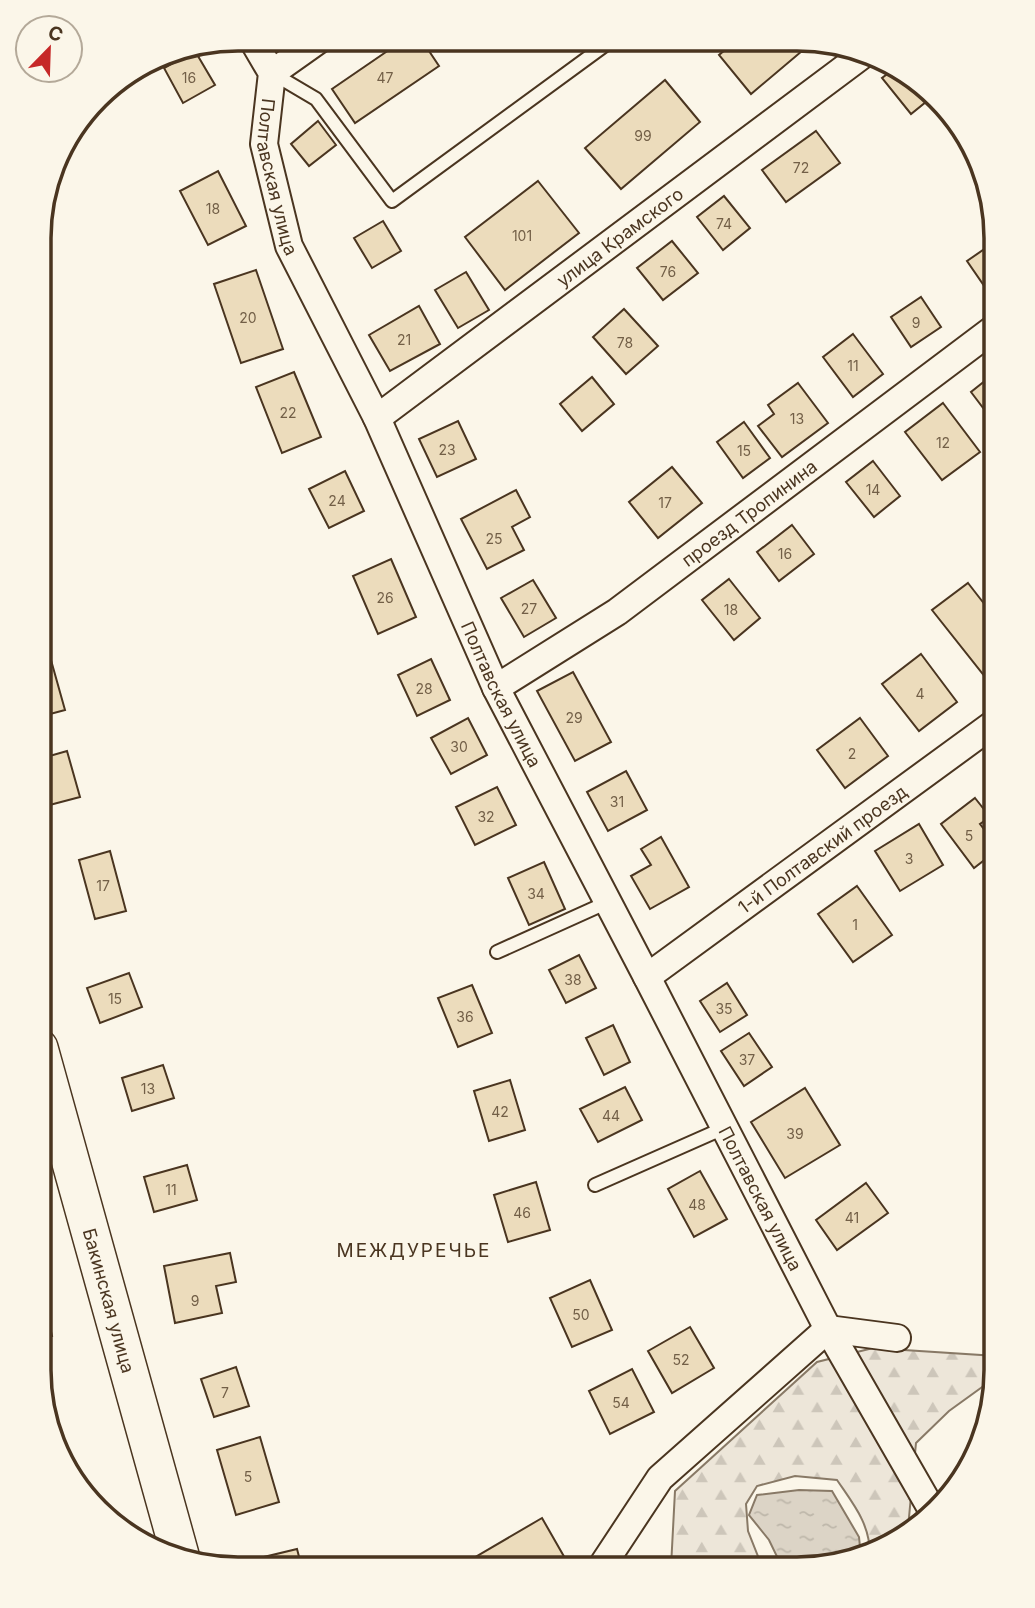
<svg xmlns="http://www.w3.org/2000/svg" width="1035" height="1608" font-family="Inter,sans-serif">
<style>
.forest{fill:url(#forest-firs);stroke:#887966;stroke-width:2}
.water{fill:url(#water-ripples);stroke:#887966;stroke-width:2}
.building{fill:#ecdcbc;stroke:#4a3520;stroke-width:2}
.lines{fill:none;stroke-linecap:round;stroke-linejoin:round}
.lane-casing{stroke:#4a3520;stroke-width:16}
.street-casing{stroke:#4a3520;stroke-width:30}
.secondary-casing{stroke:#4a3520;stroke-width:40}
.lane{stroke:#fbf6e9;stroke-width:12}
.street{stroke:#fbf6e9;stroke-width:26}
.secondary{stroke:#fbf6e9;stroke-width:37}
.labels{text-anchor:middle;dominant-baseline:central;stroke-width:5;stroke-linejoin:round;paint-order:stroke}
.number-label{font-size:14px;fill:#725f47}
.street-label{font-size:18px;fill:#4a3520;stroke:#fbf6e9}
.neighbourhood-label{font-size:19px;letter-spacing:2px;fill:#4a3520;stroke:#fbf6e9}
.rim{fill:none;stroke:#4a3520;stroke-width:3.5}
</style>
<defs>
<pattern id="forest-firs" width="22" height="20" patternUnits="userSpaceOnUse" patternTransform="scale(1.75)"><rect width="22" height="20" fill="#ede6d9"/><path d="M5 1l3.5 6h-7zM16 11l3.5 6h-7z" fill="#cdc6ba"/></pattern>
<pattern id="water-ripples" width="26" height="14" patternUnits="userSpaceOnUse" patternTransform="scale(1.75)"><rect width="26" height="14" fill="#dcd4c6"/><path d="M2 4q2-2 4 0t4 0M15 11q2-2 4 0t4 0" fill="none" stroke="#beb7aa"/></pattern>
</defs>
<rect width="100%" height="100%" fill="#fbf6e9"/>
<path class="forest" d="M 873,1348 L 996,1356 L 996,1377 L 949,1411 L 916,1443 L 908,1528 L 874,1554 L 870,1555 C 870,1524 854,1505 837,1480 L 795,1476 L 757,1486 L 746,1504 L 748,1531 L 763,1569 L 657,1569 L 671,1567 L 675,1491 L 817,1362 Z"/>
<polygon class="water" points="799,1490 832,1491 859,1537 861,1557 798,1569 783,1569 769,1540 749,1515 757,1495"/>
<g class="building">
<polygon points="405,39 421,39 439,66 355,123 332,89"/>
<polygon points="737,40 815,40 751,94 719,55"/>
<polygon points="195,51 215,85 183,103 164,68"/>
<polygon points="894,69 919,80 932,97 911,114 882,78"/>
<polygon points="665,80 700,122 621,189 585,148"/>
<polygon points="318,121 336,145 309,166 291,144"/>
<polygon points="816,131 840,163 786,202 762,170"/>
<polygon points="218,171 246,226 208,245 180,191"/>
<polygon points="538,181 579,233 505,290 465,237"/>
<polygon points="724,196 750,228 723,250 697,217"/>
<polygon points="383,221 401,251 372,268 354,238"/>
<polygon points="672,241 698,273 663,300 637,268"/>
<polygon points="996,241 996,284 987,290 967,261"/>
<polygon points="256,270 283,349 241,363 214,284"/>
<polygon points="466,272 489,310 458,328 435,290"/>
<polygon points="921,297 941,327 911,347 891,317"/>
<polygon points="419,306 440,344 390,371 369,335"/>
<polygon points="624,309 658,346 626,374 593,337"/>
<polygon points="853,334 883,374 853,397 823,357"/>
<polygon points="294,372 321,437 282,453 256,387"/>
<polygon points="996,372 996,425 971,392"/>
<polygon points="592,377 614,404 582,431 560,404"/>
<polygon points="798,383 828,423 782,457 758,426 774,414 768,405"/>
<polygon points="943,403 980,452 942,480 905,432"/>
<polygon points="458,421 476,459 437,477 419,439"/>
<polygon points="744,422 770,458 743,478 717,442"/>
<polygon points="873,461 900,496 874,517 846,482"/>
<polygon points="672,467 702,503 658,538 629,502"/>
<polygon points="345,471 364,511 329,528 309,489"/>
<polygon points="516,490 530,517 512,527 524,550 487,569 461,519"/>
<polygon points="792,525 814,554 779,581 757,552"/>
<polygon points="391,559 416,617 378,634 353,576"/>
<polygon points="729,579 760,618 734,640 702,600"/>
<polygon points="533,580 556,618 524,637 501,598"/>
<polygon points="968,583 996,619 996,670 986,678 932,610"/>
<polygon points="49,653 65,710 39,717 40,656"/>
<polygon points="921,654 957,702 919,731 882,684"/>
<polygon points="431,659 450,700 417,716 398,675"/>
<polygon points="573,672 611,742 575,761 537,691"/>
<polygon points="468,718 487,755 451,774 431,738"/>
<polygon points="860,718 888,756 845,788 817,750"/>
<polygon points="67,751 80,797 42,807 39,795 39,759"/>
<polygon points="626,771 647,810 608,831 587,792"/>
<polygon points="497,787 516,825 475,845 456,807"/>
<polygon points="975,798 990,817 980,824 996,845 996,851 974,868 941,824"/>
<polygon points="919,824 943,865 900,891 875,851"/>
<polygon points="661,837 689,887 650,909 631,876 651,865 641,849"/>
<polygon points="110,851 126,911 95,919 79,860"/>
<polygon points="544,862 565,909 529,925 508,878"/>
<polygon points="857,886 892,935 853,962 818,914"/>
<polygon points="579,955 596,988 566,1003 549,970"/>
<polygon points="129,973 142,1007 100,1023 87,988"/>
<polygon points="727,983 747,1015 720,1032 700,1001"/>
<polygon points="472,985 492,1033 458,1047 438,998"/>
<polygon points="613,1025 630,1062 604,1075 586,1038"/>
<polygon points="749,1033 772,1067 744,1086 721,1051"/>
<polygon points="163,1065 174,1098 132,1111 122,1078"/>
<polygon points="510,1080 525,1130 489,1141 474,1091"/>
<polygon points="625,1087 642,1120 598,1142 580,1109"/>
<polygon points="805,1088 840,1145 785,1178 751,1122"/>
<polygon points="187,1165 197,1200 154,1212 144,1177"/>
<polygon points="700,1171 727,1219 694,1237 668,1189"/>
<polygon points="536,1182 550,1230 508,1242 494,1195"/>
<polygon points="866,1183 888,1213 837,1250 816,1220"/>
<polygon points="230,1253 236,1282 216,1286 222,1313 175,1323 164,1266"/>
<polygon points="39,1276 52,1336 39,1339"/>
<polygon points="590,1280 612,1330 572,1347 550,1298"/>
<polygon points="690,1327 714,1368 672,1393 648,1351"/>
<polygon points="236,1367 249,1406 214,1417 201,1379"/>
<polygon points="632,1369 654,1412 610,1434 589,1391"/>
<polygon points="260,1437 279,1502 236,1515 217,1450"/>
<polygon points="542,1518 570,1567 567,1569 455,1569"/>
<polygon points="297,1549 302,1568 244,1568 243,1562"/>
</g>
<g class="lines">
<g class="lane-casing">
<g id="lane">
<polyline points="272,73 316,99 392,201 612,40"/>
<polyline points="497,952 608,902"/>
<polyline points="595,1185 724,1128"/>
</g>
</g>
<g class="street-casing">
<g id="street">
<path id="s1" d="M 252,39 L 272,73 L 264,144 L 289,246 L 377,418 L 496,688 L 647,977 L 828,1329 L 932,1510"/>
<polyline points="272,73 320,39"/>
<path id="s2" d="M 377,418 L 861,56"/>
<path id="s3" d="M 496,688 L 617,612 L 996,327"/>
<path id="s4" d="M 647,977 L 996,722"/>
<polyline points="828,1329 897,1338"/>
<polyline points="600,1569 660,1478 828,1329"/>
</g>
</g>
<g class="secondary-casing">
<g id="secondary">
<path id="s5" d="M 39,1048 L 180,1555"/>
</g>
</g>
<use href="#lane" class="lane"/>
<use href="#street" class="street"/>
<use href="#secondary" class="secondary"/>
</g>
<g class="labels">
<g class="number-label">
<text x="189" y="77">16</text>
<text x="385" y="77">47</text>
<text x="643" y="135">99</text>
<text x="801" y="167">72</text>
<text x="213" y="208">18</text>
<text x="724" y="223">74</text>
<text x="522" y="235">101</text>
<text x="668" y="271">76</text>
<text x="248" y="317">20</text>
<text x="916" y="322">9</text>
<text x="404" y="339">21</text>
<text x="625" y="342">78</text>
<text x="853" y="365">11</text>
<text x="288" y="412">22</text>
<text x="797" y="418">13</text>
<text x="943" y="442">12</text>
<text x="447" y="449">23</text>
<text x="744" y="450">15</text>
<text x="873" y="489">14</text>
<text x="337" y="500">24</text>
<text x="665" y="502">17</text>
<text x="494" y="538">25</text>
<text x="785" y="553">16</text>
<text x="385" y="597">26</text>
<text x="529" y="608">27</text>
<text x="731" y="609">18</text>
<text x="424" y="688">28</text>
<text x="920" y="693">4</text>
<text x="574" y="717">29</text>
<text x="459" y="746">30</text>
<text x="852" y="753">2</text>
<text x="617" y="801">31</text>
<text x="486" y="816">32</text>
<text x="969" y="835">5</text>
<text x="909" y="858">3</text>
<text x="103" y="885">17</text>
<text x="536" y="893">34</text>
<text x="855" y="924">1</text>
<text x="573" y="979">38</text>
<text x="115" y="998">15</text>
<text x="724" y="1008">35</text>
<text x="465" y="1016">36</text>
<text x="747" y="1059">37</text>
<text x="148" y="1088">13</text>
<text x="500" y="1111">42</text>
<text x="611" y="1115">44</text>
<text x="795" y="1133">39</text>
<text x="171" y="1189">11</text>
<text x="697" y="1204">48</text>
<text x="522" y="1212">46</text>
<text x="852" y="1217">41</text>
<text x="195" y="1300">9</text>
<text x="581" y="1314">50</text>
<text x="681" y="1359">52</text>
<text x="225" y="1392">7</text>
<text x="621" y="1402">54</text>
<text x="248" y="1476">5</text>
</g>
<g class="street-label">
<text stroke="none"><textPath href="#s1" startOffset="145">Полтавская улица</textPath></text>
<text stroke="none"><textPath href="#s2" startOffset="303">улица Крамского</textPath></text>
<text stroke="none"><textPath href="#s3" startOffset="308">проезд Тропинина</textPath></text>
<text stroke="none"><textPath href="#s1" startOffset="712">Полтавская улица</textPath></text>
<text stroke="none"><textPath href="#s4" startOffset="217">1-й Полтавский проезд</textPath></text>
<text stroke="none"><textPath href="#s1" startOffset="1279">Полтавская улица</textPath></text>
<text stroke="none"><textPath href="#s5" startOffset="262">Бакинская улица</textPath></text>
</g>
<g class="neighbourhood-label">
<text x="414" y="1250">МЕЖДУРЕЧЬЕ</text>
</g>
</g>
<path d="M0 0H1035V1608H0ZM238 51H797A187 187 0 0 1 984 238V1370A187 187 0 0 1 797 1557H238A187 187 0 0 1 51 1370V238A187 187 0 0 1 238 51Z" fill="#fbf6e9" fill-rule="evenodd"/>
<path class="rim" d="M238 51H797A187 187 0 0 1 984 238V1370A187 187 0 0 1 797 1557H238A187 187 0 0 1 51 1370V238A187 187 0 0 1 238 51Z"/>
<g transform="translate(49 49) rotate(23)"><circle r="33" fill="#fbf6e9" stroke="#b4a999" stroke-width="2"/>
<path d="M0-5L12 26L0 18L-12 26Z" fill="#c62828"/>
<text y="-10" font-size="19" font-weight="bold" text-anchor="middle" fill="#4a3520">С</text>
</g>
</svg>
